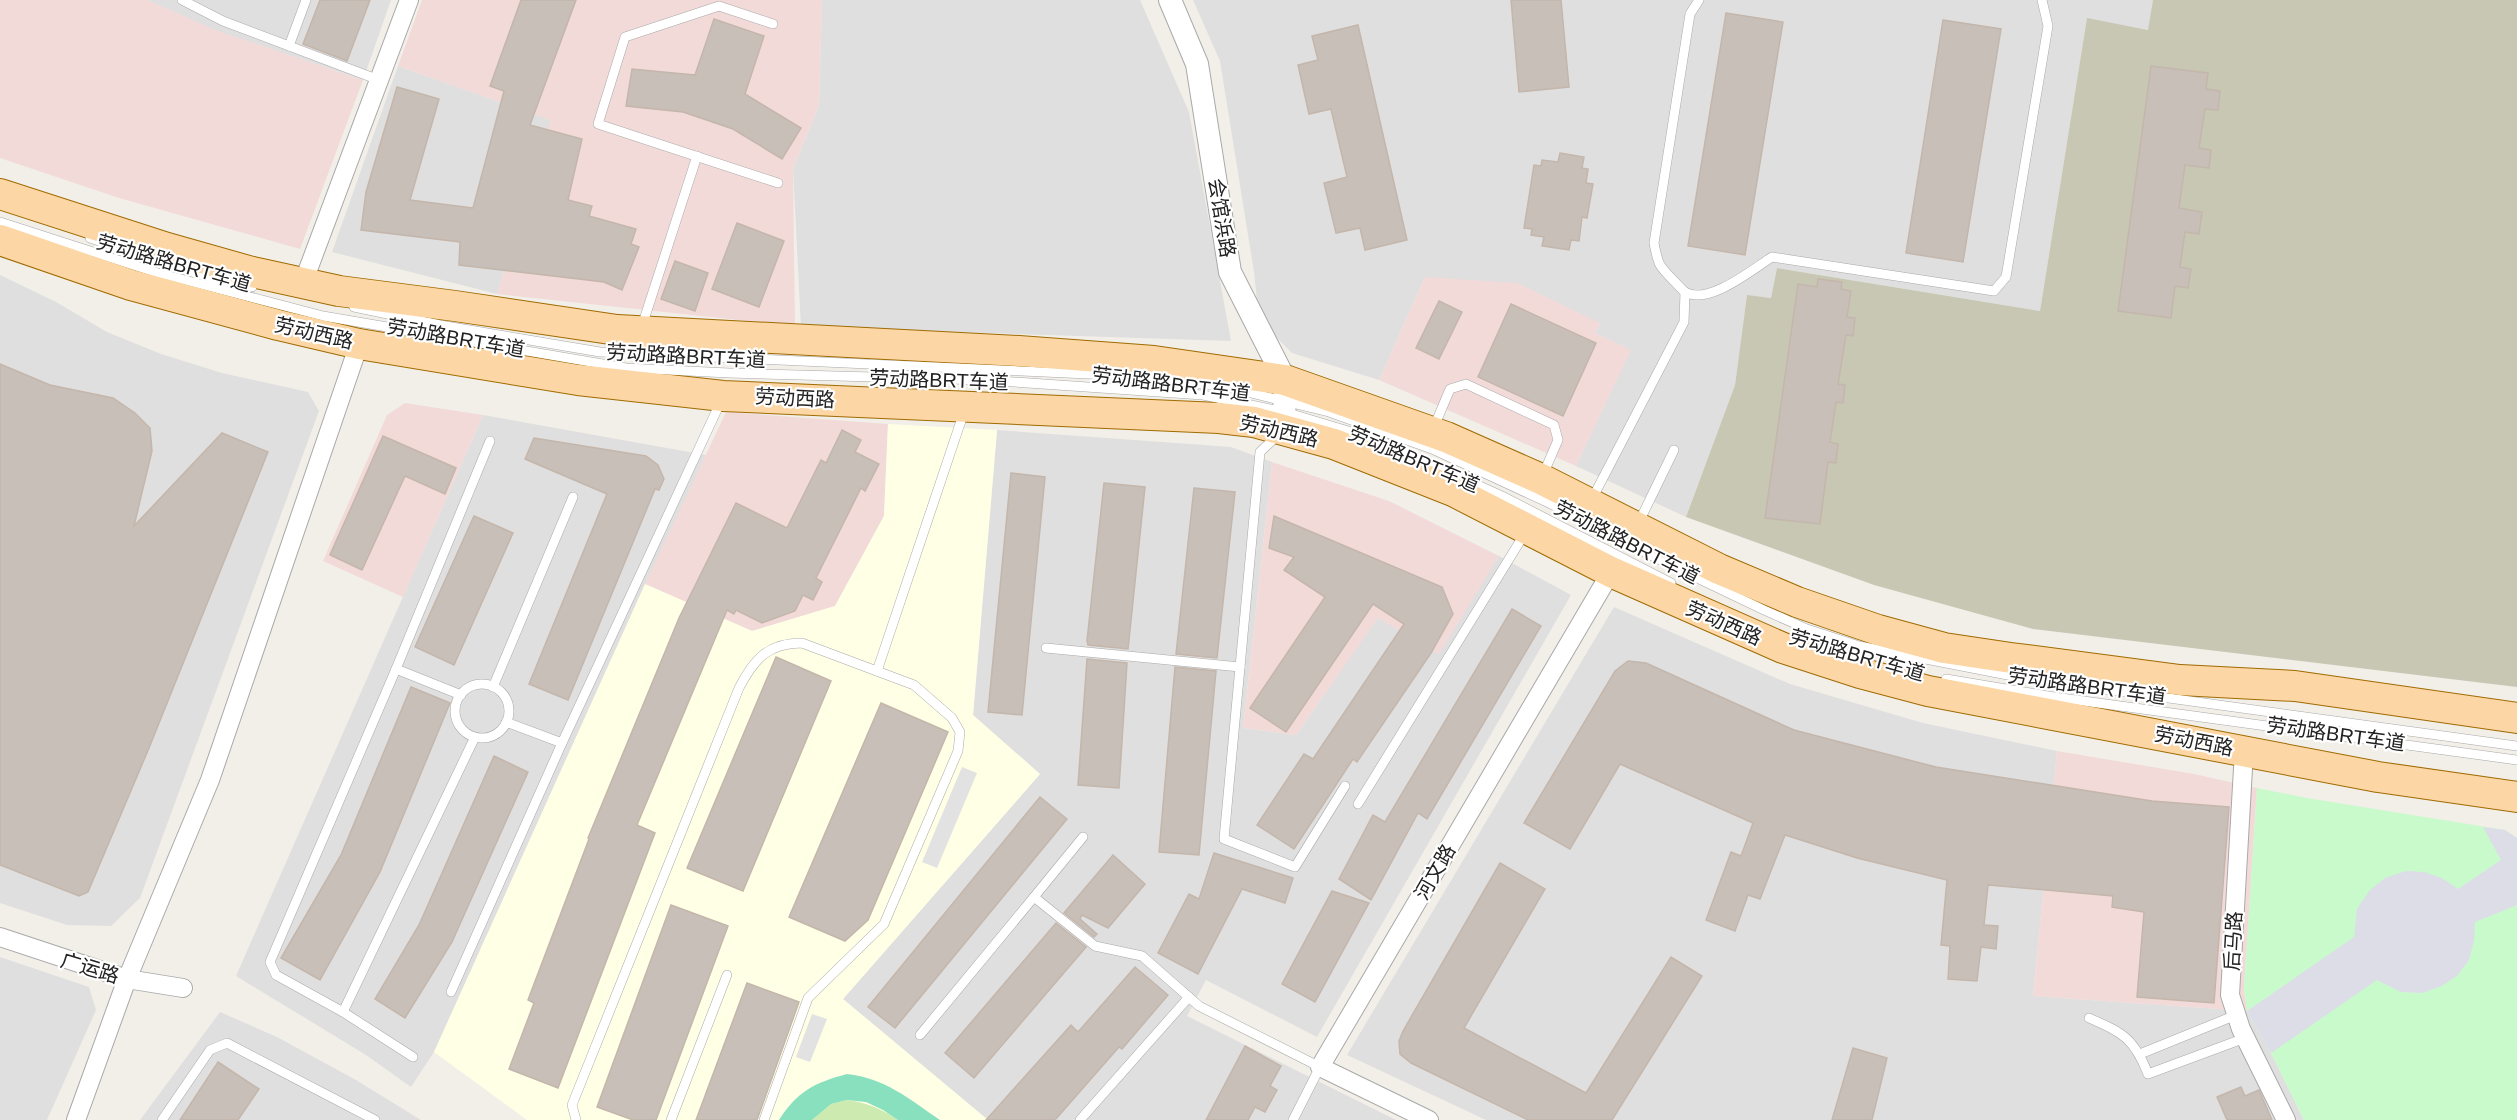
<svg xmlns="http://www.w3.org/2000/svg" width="2517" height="1120" font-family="Arial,'Noto Sans SC',sans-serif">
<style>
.residential{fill:#e0dfdf}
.commercial{fill:#f2dad9}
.education{fill:#ffffe5}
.construction{fill:#c7c7b4}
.grass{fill:#cdebb0}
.park{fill:#c8facc}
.pitch{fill:#88e0be}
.parking{fill:#e2e2e2}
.plaza{fill:#dddde8}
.building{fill:#c7bfb8;stroke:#c4b6ab;stroke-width:1.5}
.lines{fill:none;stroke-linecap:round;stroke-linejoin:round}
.service-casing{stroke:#a9a9a9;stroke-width:10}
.minor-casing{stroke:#a9a9a9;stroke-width:20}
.tertiary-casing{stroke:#a9a9a9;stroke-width:24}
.primary-casing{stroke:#a06b00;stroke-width:32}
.service{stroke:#fff;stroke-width:9}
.minor{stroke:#fff;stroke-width:18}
.tertiary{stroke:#fff;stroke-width:22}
.primary{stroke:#fcd6a4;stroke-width:30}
.labels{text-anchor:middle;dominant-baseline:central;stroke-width:4.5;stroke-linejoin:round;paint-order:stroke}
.street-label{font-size:20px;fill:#222;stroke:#fff}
</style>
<rect width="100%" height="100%" fill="#f2efe9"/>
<g class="residential">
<polygon points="146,0 391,0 363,80 214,30"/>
<polygon points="822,0 1140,0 1189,112 1231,341 801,327 793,169 819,105"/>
<polygon points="1193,0 2153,0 2149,30 2087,19 2040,311 1777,268 1771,298 1747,296 1735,385 1686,517 1576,466 1630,350 1595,333 1600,323 1425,277 1379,380 1292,353 1259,320 1254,272 1220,61"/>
<polygon points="398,66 551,120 497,294 332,252"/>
<polygon points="0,275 56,302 107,332 161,354 222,373 308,392 319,411 140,898 111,926 67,925 0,903"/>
<polygon points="483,415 706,455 434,1052 411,1087 366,1055 236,976"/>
<polygon points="997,430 1231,447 1272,462 1243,728 1296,735 1378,617 1438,653 1499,556 1571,595 1317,1037 1206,980 1187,1016 1396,1120 988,1120 843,999 1040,774 973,715"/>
<polygon points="1614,607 1790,684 1923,723 2057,751 2033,996 2247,1011 2271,1053 2304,1120 1486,1120 1347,1055"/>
<polygon points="0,957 89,987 96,1010 47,1120 0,1120"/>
<polygon points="220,1012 277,1037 356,1080 421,1120 140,1120"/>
</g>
<g class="commercial">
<polygon points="0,0 147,0 218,31 363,80 300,249 119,198 0,158"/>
<polygon points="422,0 822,0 819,105 793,169 795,326 497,294 550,120 398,66"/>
<polygon points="1425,277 1517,283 1600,323 1595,333 1631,350 1576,466 1379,380"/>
<polygon points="405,403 483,415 403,597 323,561 387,415"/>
<polygon points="726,412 888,424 884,516 835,606 752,631 645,584"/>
<polygon points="1272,462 1389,501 1499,556 1439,654 1378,618 1296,735 1243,728"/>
<polygon points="2057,751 2194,774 2257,788 2244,989 2247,1011 2033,996"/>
</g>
<polygon class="education" points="888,424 997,430 973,715 1040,774 843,999 988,1120 527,1120 434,1052 645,584 752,631 835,606 884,516"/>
<polygon class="construction" points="2153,0 2517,0 2517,687 2033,629 1874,585 1686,517 1735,385 1747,295 1771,298 1777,268 2040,311 2087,18 2148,30"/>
<path class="grass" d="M 847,1100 C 868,1103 882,1109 898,1120 L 812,1120 L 831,1104 Z"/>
<polygon class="park" points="2257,788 2307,798 2505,830 2517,838 2517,1120 2304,1120 2271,1053 2247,1011 2244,989"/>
<path class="pitch" d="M 847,1074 C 885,1078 909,1099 940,1120 L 898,1120 L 883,1110 L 866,1102 L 847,1100 L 831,1104 L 812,1120 L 779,1120 C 798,1091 814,1083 847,1074 Z"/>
<g class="parking">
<polygon points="962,767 977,773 937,868 922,862"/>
<polygon points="812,1014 827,1019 810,1062 796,1057"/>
</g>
<polygon class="plaza" points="2483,827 2505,830 2517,838 2517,905 2475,922 2474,941 2469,960 2458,975 2442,986 2422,993 2401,992 2377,980 2271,1053 2247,1011 2354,937 2357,909 2369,891 2385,878 2406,871 2424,872 2442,878 2458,889 2501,860"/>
<g class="building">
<polygon points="320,0 370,0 347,61 303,44"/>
<polygon points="521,0 576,0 530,125 582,139 568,200 592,206 589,216 636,229 631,244 639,247 622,290 604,282 459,265 460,242 361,230 366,192 397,87 439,99 410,200 473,208 504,91 490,86"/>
<polygon points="1511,0 1561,0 1569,87 1519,92"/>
<polygon points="1726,13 1783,22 1745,255 1688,246"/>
<polygon points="714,19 764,36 745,94 801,128 782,159 733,129 683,112 626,106 632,69 695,75"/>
<polygon points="1943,20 2001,29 1963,262 1906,253"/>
<polygon points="1358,25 1407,240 1365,250 1360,228 1336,233 1324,183 1347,177 1331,109 1309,114 1298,65 1318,60 1312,36"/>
<polygon points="2151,66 2208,73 2206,89 2220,91 2218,110 2205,109 2199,148 2211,150 2209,168 2185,165 2179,208 2202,212 2199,234 2185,232 2180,267 2191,269 2188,288 2175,286 2171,318 2118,311"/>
<polygon points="1560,153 1584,157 1582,168 1588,169 1586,183 1593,184 1587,218 1582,217 1579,241 1571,240 1569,250 1542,246 1544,237 1531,235 1532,229 1524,228 1534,165 1541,166 1542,160 1558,162"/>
<polygon points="737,223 784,241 759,307 712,289"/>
<polygon points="675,261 708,273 695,311 661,299"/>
<polygon points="1818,279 1842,282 1841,289 1851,291 1847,317 1855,318 1853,336 1846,335 1838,384 1845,385 1843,403 1836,402 1830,442 1838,444 1836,463 1828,462 1820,524 1765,518 1798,284 1817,287"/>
<polygon points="1439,301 1462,312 1439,359 1416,348"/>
<polygon points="1511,304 1596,343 1563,416 1478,377"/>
<polygon points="0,364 50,385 113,398 135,413 150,428 152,451 134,526 222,433 268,452 149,748 88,892 79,896 0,865"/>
<polygon points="842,430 861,440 855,452 879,464 865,491 861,488 816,578 822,582 813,600 803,595 795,611 762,623 736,610 734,614 727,610 637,825 655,833 558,1088 509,1069 534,1003 528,1000 589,839 588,838 679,618 736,503 787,528 821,460 826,463"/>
<polygon points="383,436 456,468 445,494 405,476 362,570 330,555"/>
<polygon points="534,438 646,456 658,465 664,479 659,490 655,489 568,700 529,684 607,494 525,459"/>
<polygon points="1011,473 1045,477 1022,715 988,712"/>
<polygon points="1104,483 1145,487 1128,649 1088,645 1087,641"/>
<polygon points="1194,488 1235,492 1217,658 1176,654"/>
<polygon points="474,516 513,533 454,665 415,647"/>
<polygon points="1274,516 1442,587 1453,614 1431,653 1357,762 1353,759 1294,849 1257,825 1304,754 1313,759 1404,624 1373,604 1286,732 1250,708 1325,597 1284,570 1294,557 1269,548"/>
<polygon points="1512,609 1541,626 1427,819 1418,813 1371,900 1339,879 1373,815 1385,822"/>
<polygon points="776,657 831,681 743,891 687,868"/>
<polygon points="1087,659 1127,663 1119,788 1078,785"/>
<polygon points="1628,661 1646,663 1794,730 1936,767 2152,801 2229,807 2214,1003 2137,997 2144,912 2112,907 2113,896 1988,885 1984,925 1998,926 1996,949 1981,947 1977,981 1948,979 1950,946 1941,945 1947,880 1857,858 1785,835 1760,899 1748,895 1735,931 1706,920 1731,852 1741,856 1753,823 1620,764 1570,849 1524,823 1615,671"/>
<polygon points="1175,667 1216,671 1199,855 1159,852"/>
<polygon points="411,687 450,703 380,872 320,980 281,958 341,855"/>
<polygon points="881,703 948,732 868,920 845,941 789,917"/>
<polygon points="494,756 528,772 452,942 405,1018 375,999 419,925"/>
<polygon points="1040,797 1067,819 895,1028 868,1007"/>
<polygon points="1214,853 1293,878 1285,903 1242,889 1198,974 1158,953 1189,894 1199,899"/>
<polygon points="1113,855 1145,884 1108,928 1082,915 1080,919 1097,934 1094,937 1064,913"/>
<polygon points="1500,863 1545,889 1464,1028 1586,1093 1671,957 1702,976 1612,1120 1528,1120 1411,1063 1400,1054 1399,1041 1403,1031"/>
<polygon points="1332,891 1369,903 1315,1002 1282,984"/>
<polygon points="671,905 728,926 656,1120 633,1120 597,1107"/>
<polygon points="1056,923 1086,947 974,1078 945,1053"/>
<polygon points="1135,967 1168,995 1122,1049 1119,1047 1055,1120 986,1120 1071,1025 1078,1032"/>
<polygon points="747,983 799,1002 757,1120 696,1120"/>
<polygon points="1245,1046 1281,1066 1270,1086 1277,1090 1265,1112 1255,1107 1248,1120 1206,1120"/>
<polygon points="1853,1048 1887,1058 1872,1120 1832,1120"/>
<polygon points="218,1062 259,1089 238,1120 180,1120"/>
<polygon points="2241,1087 2245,1096 2259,1090 2272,1120 2227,1120 2217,1097"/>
</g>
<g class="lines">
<g class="service-casing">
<g id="service">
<polyline points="182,0 223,21 379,80"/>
<path d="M 1699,0 L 1690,14 L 1654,243 C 1658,265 1659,266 1675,282 C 1678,285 1681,289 1685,292 C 1708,306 1753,269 1772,257 L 1994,291 L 2006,277 L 2048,26 L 2042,0"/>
<polyline points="773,24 719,6 625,37 598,124 778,183"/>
<polyline points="289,46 306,0"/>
<polyline points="0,222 158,273 323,316 626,368 729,373 985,380 1203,395 1285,412 1378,440 1502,496 1671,583"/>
<polyline points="90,238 213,279 252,287"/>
<polyline points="354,307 440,325 600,352 1132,376 1227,387 1329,412 1432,449 1549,503 1670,565 1764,610 1807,629 1859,646 2023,678 2517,746"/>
<polyline points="642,326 697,156"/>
<polyline points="1434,427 1450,389 1466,384 1554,425 1558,440 1542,477"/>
<polyline points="1278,435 1260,452 1224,839 1295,867 1345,786"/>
<polyline points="1591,501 1684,322 1685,292"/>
<polyline points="1638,524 1674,450"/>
<polyline points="1046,648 1240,667"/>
<polyline points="396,669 461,695"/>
<polyline points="877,671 964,412"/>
<polyline points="1946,679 2054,697 2517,760"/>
<circle cx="482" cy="711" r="27"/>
<polyline points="493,687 573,497"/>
<polyline points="506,722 562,743"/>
<polyline points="1358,804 1525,533"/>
<polyline points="1034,897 1083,837"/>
<polyline points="451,992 562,743 721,401"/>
<polyline points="343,1012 475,737"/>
<path d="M 2089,1018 C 2123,1033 2134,1038 2148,1074 L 2245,1038"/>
<polyline points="920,1035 1034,897 1095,946 1142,956 1199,1006 1320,1067 1293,1120"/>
<polyline points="2140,1054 2236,1015"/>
<polyline points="413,1057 343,1012 276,975 270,962 396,669 490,441"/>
<polyline points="162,1120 210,1050 227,1043 375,1120"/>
<path d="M 576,1120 L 572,1105 L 739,688 C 754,659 768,643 802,643 L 914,685 L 952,718 L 960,732 L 958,751 L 884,924 L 808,998 L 764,1120"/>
<polyline points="671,1120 727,975"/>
<polyline points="1080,1120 1189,997"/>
</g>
</g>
<g class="minor-casing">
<g id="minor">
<polyline points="303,283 409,0"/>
<polyline points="2244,751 2230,995 2241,1029 2286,1120"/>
<polyline points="0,937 127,979 183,988"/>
<polyline points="76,1120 127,979 210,780 359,344"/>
<polyline points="1429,1120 1320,1067 1611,572"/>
</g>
</g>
<g class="tertiary-casing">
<polyline id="tertiary" points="1170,0 1197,64 1230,272 1285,380 1284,430"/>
</g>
<g class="primary-casing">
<g id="primary">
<polyline points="0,194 167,248 252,272 339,291 455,306 617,330 1019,351 1154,361 1285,380 1446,437 1541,479 1719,569 1797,602 1878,630 1944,648 2011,658 2180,680 2295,686 2517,718"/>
<polyline points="0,240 131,285 278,325 359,344 578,380 723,396 1219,418 1254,422 1334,444 1453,491 1611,572 1783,648 1860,673 1928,691 2378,777 2517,797"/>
</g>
</g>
<use href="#service" class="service"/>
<use href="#minor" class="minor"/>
<use href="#tertiary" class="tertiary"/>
<use href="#primary" class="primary"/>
</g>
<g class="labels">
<g class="street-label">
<text transform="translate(1222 218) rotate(81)">会馆浜路</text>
<text transform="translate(174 263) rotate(16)">劳动路路BRT车道</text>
<text transform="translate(314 333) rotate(13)">劳动西路</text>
<text transform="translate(456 338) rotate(10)">劳动路BRT车道</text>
<text transform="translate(686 356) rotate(3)">劳动路路BRT车道</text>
<text transform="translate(939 380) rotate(2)">劳动路BRT车道</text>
<text transform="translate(1171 384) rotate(7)">劳动路路BRT车道</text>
<text transform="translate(795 398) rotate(3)">劳动西路</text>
<text transform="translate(1279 431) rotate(13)">劳动西路</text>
<text transform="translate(1414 459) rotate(23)">劳动路BRT车道</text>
<text transform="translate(1627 542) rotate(27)">劳动路路BRT车道</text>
<text transform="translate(1724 623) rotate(24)">劳动西路</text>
<text transform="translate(1857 655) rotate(16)">劳动路BRT车道</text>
<text transform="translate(2087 686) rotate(8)">劳动路路BRT车道</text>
<text transform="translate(2336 734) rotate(8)">劳动路BRT车道</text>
<text transform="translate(2194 741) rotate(11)">劳动西路</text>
<text transform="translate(1435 872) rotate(-60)">河文路</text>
<text transform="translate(2233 941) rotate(-87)">后马路</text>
<text transform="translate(90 968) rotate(17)">广运路</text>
</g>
</g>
</svg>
